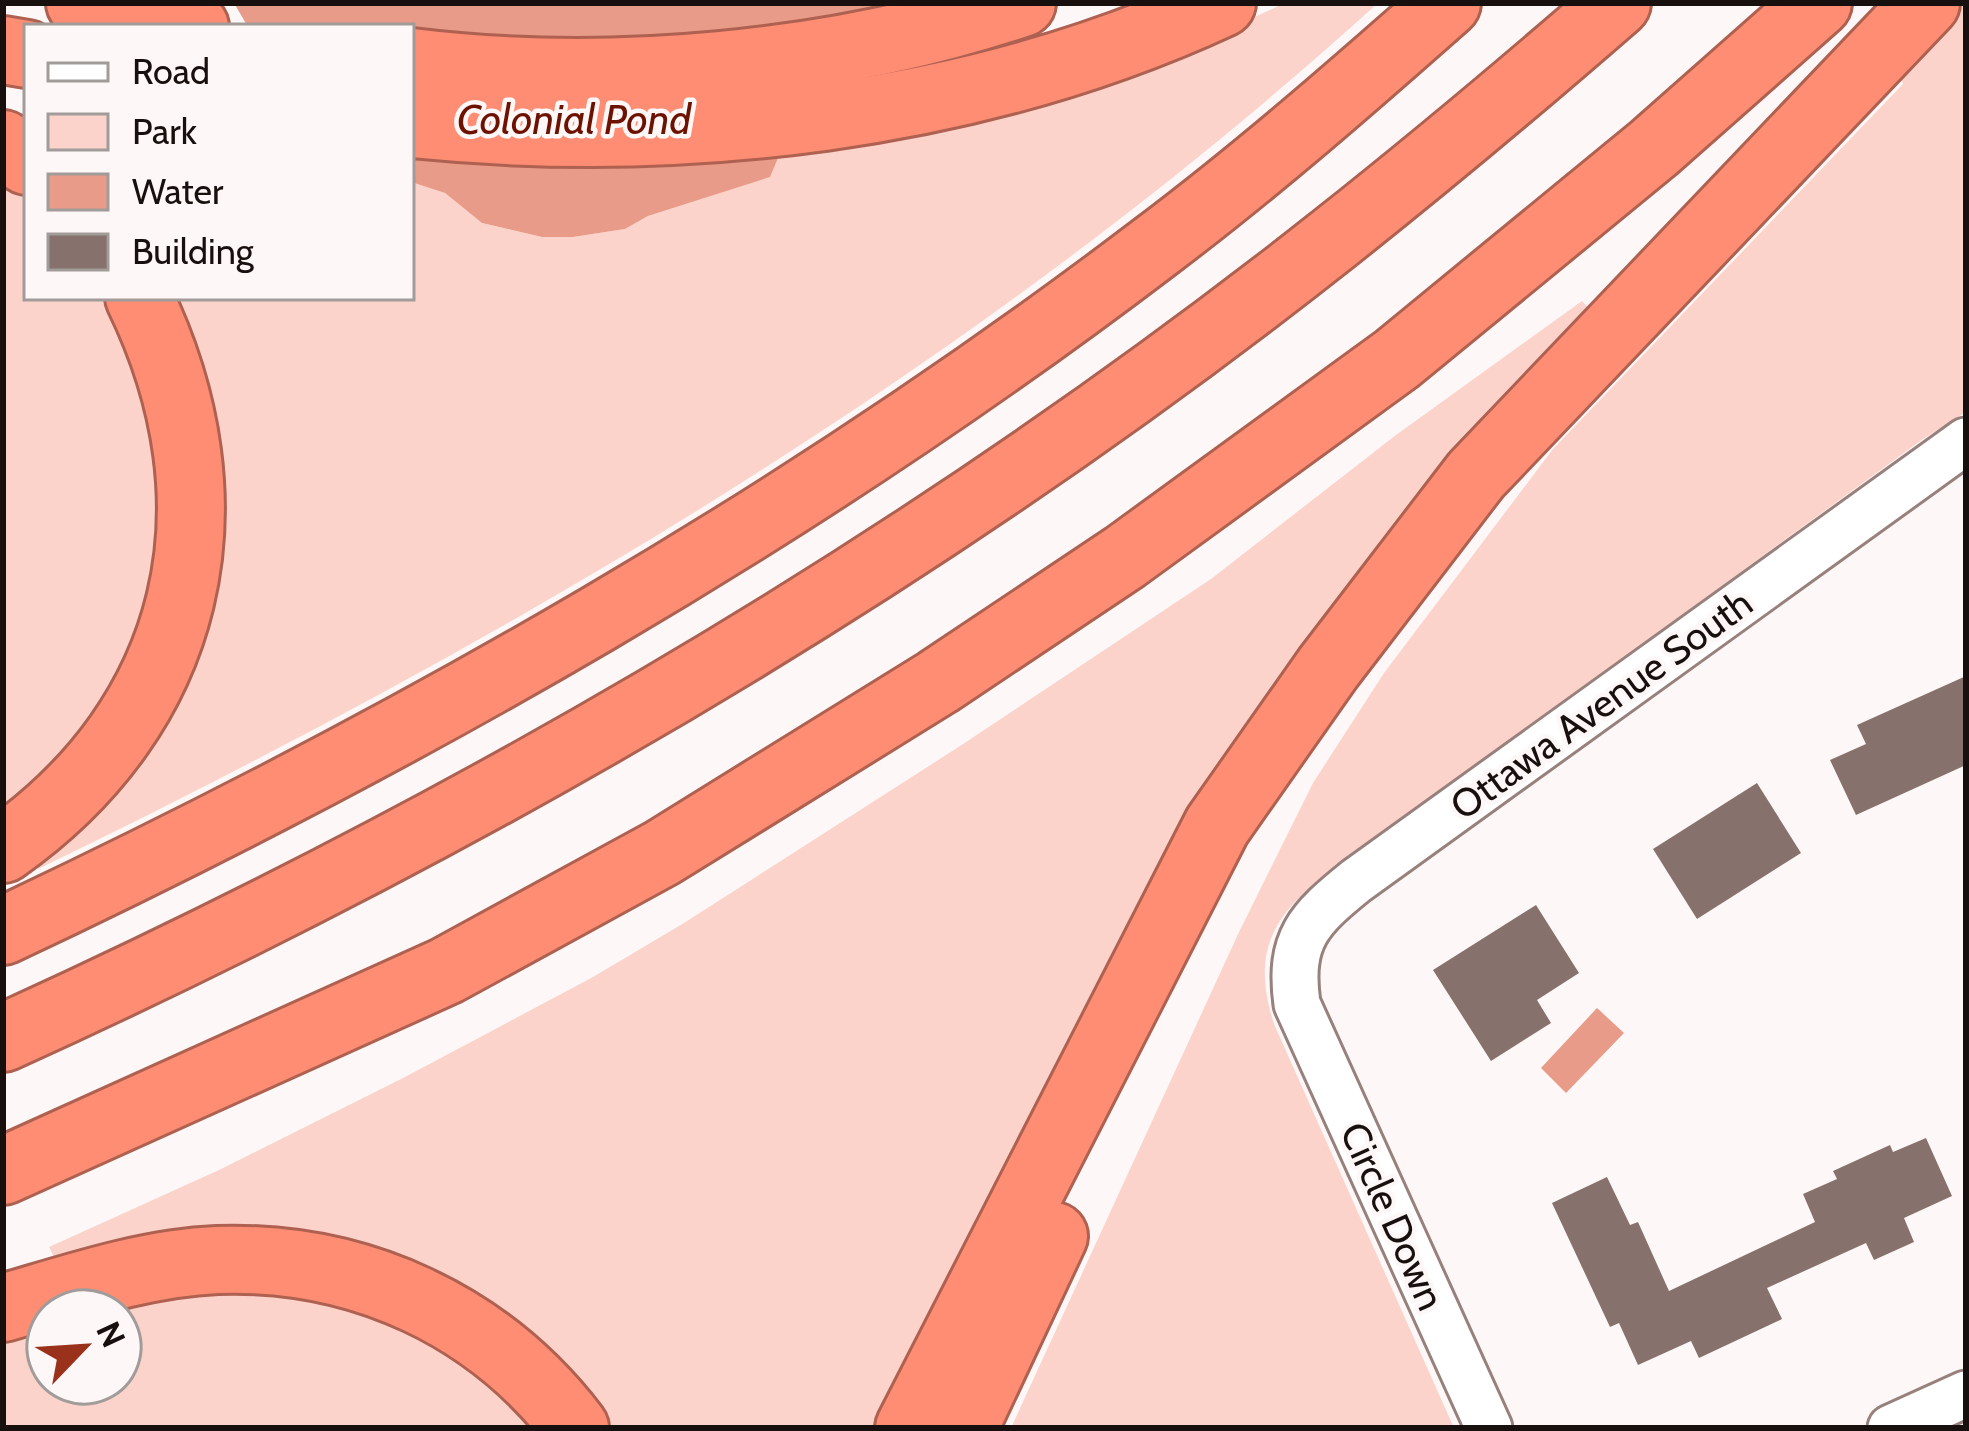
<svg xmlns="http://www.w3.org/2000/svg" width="1969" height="1431" font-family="Cabin,sans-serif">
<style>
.green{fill:#fcd3ca}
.water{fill:#e99b89}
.building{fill:#87716c}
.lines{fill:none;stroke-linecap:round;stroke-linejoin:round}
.minor-casing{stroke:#98817c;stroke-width:51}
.motorway-casing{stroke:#ae6150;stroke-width:72}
.minor{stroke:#fff;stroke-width:45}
.motorway{stroke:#fe8d74;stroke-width:66}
.labels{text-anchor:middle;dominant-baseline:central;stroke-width:9;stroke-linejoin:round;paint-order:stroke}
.street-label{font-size:39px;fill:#18100e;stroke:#fdf8f7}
.water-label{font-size:42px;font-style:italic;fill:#6d1200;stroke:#fdf8f7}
</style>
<rect width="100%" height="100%" fill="#fdf8f7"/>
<g class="green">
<path d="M 1285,3 L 1378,3 C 978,366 521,635 38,869 L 34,861 L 149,736 L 171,297 L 411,297 L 411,182 L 445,193 L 482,223 L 542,237 L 573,237 L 625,229 L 648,216 L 769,177 L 783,146 L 1213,36 Z"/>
<path d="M 1955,3 L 1966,3 L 1966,412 L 1923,439 L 1316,882 C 1266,924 1254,961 1274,1024 L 1454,1428 L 1011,1428 L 1239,932 L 1313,783 L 1384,673 L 1553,449 L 1903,84 L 1895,65 Z"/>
<polygon points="3,175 27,193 27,297 110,297 161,430 161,564 107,709 3,820"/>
<polygon points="1582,301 1596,316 1454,464 883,1428 607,1428 584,1398 489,1307 58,1265 49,1247 219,1170 405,1077 593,977 684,923 957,748 1211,579 1396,435"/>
<polygon points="191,1286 302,1289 454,1346 542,1428 3,1428 3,1338 48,1323 48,1383 120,1383 120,1311 85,1311"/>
</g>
<g class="water">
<polygon points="234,3 933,3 783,146 770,177 648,216 625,229 573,237 542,237 482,223 445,193 411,182 411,27 248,27"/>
<polygon points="1597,1008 1624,1033 1566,1093 1541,1068"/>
</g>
<g class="building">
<polygon points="1966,676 1966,765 1856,815 1830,760 1866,744 1857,725"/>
<polygon points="1757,783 1801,853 1697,919 1653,849"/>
<polygon points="1536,905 1579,973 1537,1000 1551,1023 1491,1061 1433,970"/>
<polygon points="1926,1138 1952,1196 1904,1218 1914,1242 1874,1260 1866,1243 1767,1288 1782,1319 1699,1358 1691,1341 1638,1365 1619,1323 1610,1327 1552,1203 1607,1177 1630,1225 1638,1222 1669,1291 1815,1222 1803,1194 1837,1179 1833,1171 1890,1145 1893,1152"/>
</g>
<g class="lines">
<g class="minor-casing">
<g id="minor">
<path d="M 1489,1428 L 1297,1004 C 1288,939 1309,919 1356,881 L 1966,441"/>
<polyline points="1891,1428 1966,1394"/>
</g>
</g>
<g class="motorway-casing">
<g id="motorway">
<polyline points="80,3 195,27"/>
<polyline points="3,50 27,54"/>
<path d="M 411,62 C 607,86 835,66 1022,3"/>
<path d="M 411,124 C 681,151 975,118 1222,3"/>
<polyline points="3,144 27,161"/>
<path d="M 3,849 C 193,715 240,505 139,297"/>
<path d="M 3,931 C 408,740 798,519 1155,247 C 1256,171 1352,87 1447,3"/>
<path d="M 3,1038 C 474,824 928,560 1335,238 C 1431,162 1525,83 1617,3"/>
<polyline points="3,1171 446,971 662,853 938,682 1125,557 1397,359 1654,148 1818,3"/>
<path d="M 3,1308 C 72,1288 145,1263 217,1260 C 359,1255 489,1315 575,1428"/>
<polyline points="909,1428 1217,826 1328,668 1476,475 1926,3"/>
<polyline points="964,1428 1054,1236"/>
</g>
</g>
<use href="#minor" class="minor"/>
<use href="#motorway" class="motorway"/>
</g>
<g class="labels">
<g class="street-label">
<text transform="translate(1601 704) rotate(-36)">Ottawa Avenue South</text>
<text transform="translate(1393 1216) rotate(66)">Circle Down</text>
</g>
<g class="water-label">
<text x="574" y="119">Colonial Pond</text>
</g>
</g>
<rect width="1969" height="1431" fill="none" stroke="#18100e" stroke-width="12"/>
<rect x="24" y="24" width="390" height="276" fill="#fdf8f7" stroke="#a19b9a" stroke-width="3"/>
<rect x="48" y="63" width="60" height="18" fill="#ffffff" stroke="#a19b9a" stroke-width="3"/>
<text x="132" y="84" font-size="36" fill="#18100e">Road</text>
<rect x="48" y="114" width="60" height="36" fill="#fcd3ca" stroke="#a19b9a" stroke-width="3"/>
<text x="132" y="144" font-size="36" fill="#18100e">Park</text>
<rect x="48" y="174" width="60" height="36" fill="#e99b89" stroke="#a19b9a" stroke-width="3"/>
<text x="132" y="204" font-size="36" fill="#18100e">Water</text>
<rect x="48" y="234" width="60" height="36" fill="#87716c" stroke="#a19b9a" stroke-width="3"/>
<text x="132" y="264" font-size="36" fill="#18100e">Building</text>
<g transform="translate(84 1347) rotate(65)"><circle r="57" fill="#fdf8f7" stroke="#a19b9a" stroke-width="3"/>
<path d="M0-9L21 45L0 30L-21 45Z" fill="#9a311b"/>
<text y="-18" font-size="33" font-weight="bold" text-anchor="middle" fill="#18100e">N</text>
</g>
</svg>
